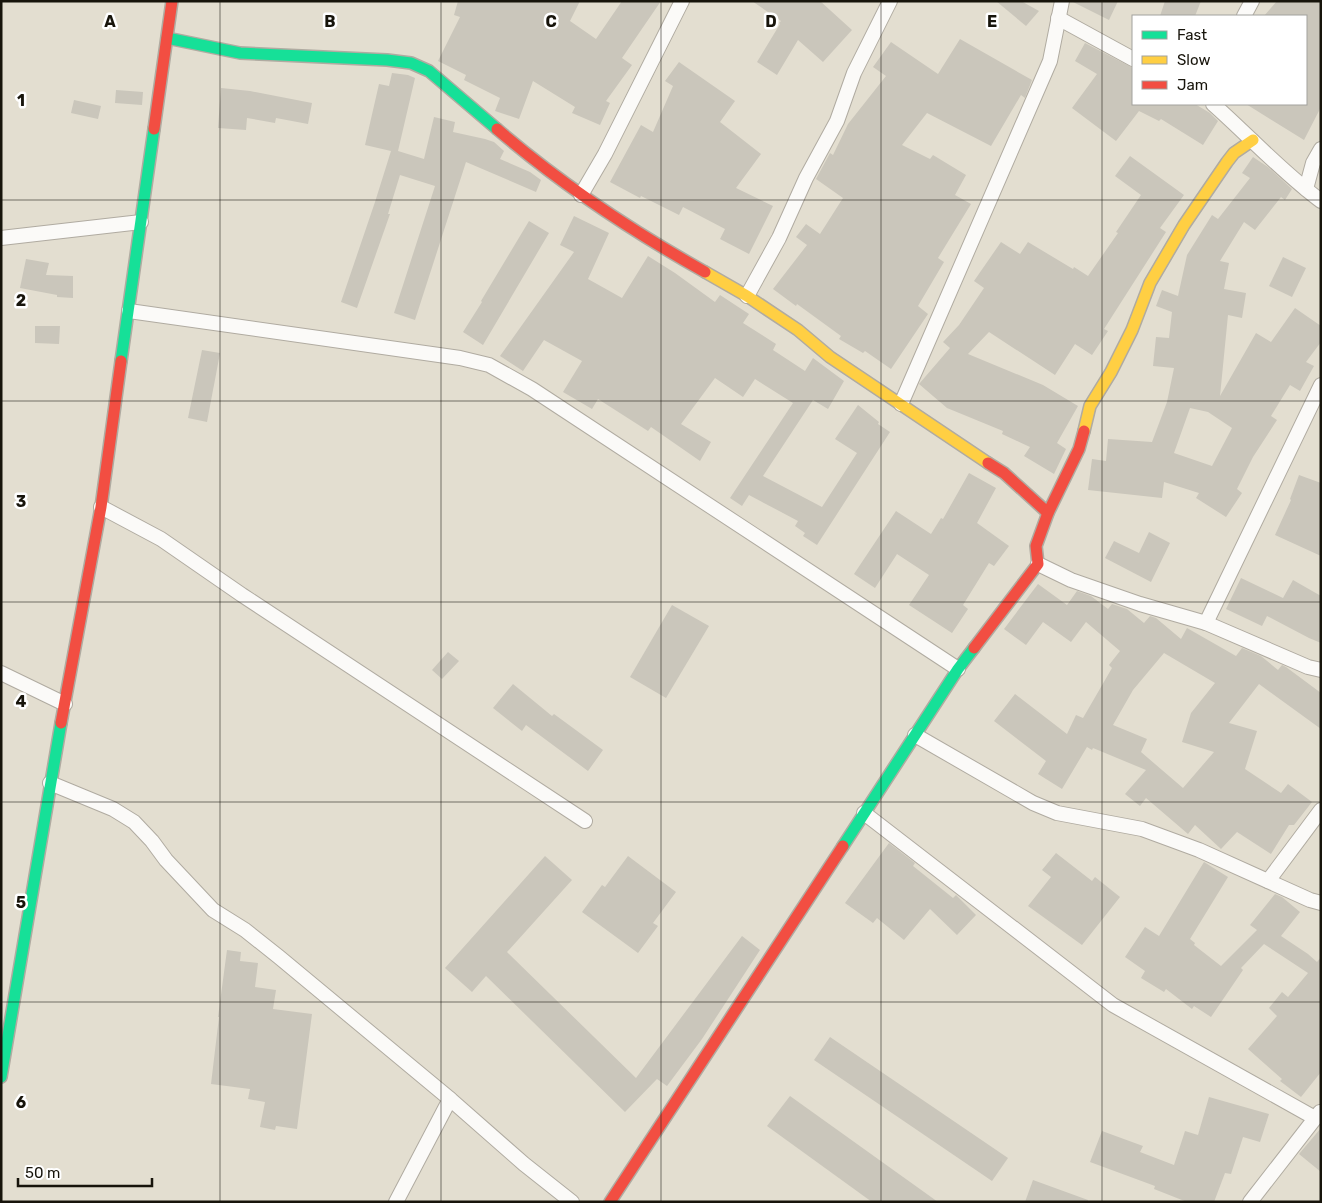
<svg xmlns="http://www.w3.org/2000/svg" width="1322" height="1203" font-family="Rubik,sans-serif">
<style>
.building{fill:#cac6bb;fill-rule:evenodd}
.lines{fill:none;stroke-linecap:round;stroke-linejoin:round}
.street-casing{stroke:#b0aba1;stroke-width:16}
.fast-casing{stroke:#b0aba1;stroke-width:14}
.slow-casing{stroke:#b0aba1;stroke-width:14}
.jam-casing{stroke:#b0aba1;stroke-width:14}
.street{stroke:#fbfaf8;stroke-width:14}
.fast{stroke:#16e098;stroke-width:11}
.slow{stroke:#ffcf43;stroke-width:11}
.jam{stroke:#f24e42;stroke-width:11}
.grid{fill:none;stroke:#17140b;stroke-width:1;stroke-opacity:0.55}
.grid-label{font-size:16px;text-anchor:middle;font-weight:bold;fill:#17140b;stroke:#fff;stroke-width:5;stroke-linejoin:round;paint-order:stroke}
</style>
<rect width="100%" height="100%" fill="#e3ded0"/>
<g class="building">
<polygon points="458,1 580,1 570,21 596,39 622,1 661,1 622,58 632,65 606,101 610,103 600,125 572,113 575,107 533,81 519,119 495,111 500,98 464,80 466,75 438,61 460,17 454,15"/>
<polygon points="752,1 820,1 852,30 823,62 798,40 777,75 757,62 780,24 779,23 781,21"/>
<polygon points="996,1 1021,1 1039,11 1026,26"/>
<polygon points="1071,1 1118,1 1109,20"/>
<polygon points="1165,1 1201,1 1195,16 1160,16"/>
<polygon points="1277,1 1321,1 1321,107 1304,140 1246,104 1306,104 1306,16 1264,16"/>
<polygon points="960,39 1032,80 1025,98 1021,95 991,146 927,113 902,145 930,159 933,155 966,175 955,195 971,204 938,258 944,262 918,306 928,314 891,369 865,351 863,353 839,339 841,336 797,304 796,306 773,289 807,245 796,237 806,224 820,234 843,198 816,179 830,153 833,155 848,124 886,76 873,67 891,42 938,74"/>
<polygon points="1085,43 1133,68 1133,104 1195,104 1210,113 1218,121 1203,145 1161,119 1159,121 1139,111 1116,141 1072,108 1097,74 1075,61"/>
<polygon points="679,62 735,101 720,122 761,154 736,188 773,206 749,254 720,239 725,229 683,207 679,215 641,196 640,198 610,182 641,125 653,132 673,86 665,81"/>
<polygon points="392,73 408,75 415,78 398,151 424,159 434,117 455,122 453,132 485,139 494,142 504,151 500,159 530,172 541,180 536,192 466,162 415,320 394,313 435,186 400,175 388,214 390,214 357,308 341,302 375,202 391,151 365,145 379,84 389,86"/>
<polygon points="221,88 250,91 312,103 308,124 276,118 275,123 247,118 246,130 218,128"/>
<polygon points="116,90 143,92 142,105 115,103"/>
<polygon points="74,100 101,106 98,119 71,113"/>
<polygon points="1130,156 1184,195 1160,228 1166,232 1104,329 1108,331 1092,355 1075,344 1055,375 989,332 968,354 1043,385 1078,406 1057,443 1066,449 1054,474 1024,456 1030,447 1002,434 1003,431 947,408 919,384 950,348 943,342 959,325 984,288 974,281 1001,242 1020,254 1028,242 1073,269 1074,267 1088,276 1118,233 1116,232 1141,195 1115,176"/>
<path d="M 1253,157 L 1268,167 L 1292,189 L 1285,200 L 1281,197 L 1255,230 L 1244,222 L 1220,261 L 1229,263 L 1224,289 L 1246,293 L 1242,318 L 1228,315 L 1220,396 L 1256,333 L 1271,342 L 1295,308 L 1321,326 L 1321,342 L 1306,362 L 1314,366 L 1300,391 L 1290,385 L 1271,416 L 1277,420 L 1253,457 L 1237,489 L 1242,493 L 1226,517 L 1196,498 L 1199,493 L 1164,482 L 1162,498 L 1088,490 L 1092,459 L 1106,461 L 1108,439 L 1152,442 L 1167,402 L 1174,368 L 1153,366 L 1156,337 L 1169,338 L 1172,312 L 1156,306 L 1162,290 L 1178,296 L 1187,255 L 1212,215 L 1218,219 L 1250,178 L 1242,173 ZM 1190,408 L 1208,412 L 1232,428 L 1212,466 L 1174,453 Z"/>
<polygon points="574,216 609,233 588,279 622,298 648,256 675,273 715,302 720,295 749,314 743,323 776,344 773,350 805,371 813,358 844,381 828,409 813,400 763,476 822,507 857,453 835,439 858,405 879,422 878,424 890,432 817,545 803,536 805,533 795,526 798,521 749,495 742,506 730,498 793,403 755,379 743,397 715,378 681,424 711,442 700,461 651,427 648,431 598,399 592,409 563,392 582,361 544,340 523,371 500,356 574,252 560,245"/>
<polygon points="529,221 549,233 483,345 463,332 482,302 481,301"/>
<polygon points="1283,257 1306,268 1292,297 1269,286"/>
<polygon points="26,259 49,263 46,275 73,276 73,298 57,297 57,295 20,288"/>
<polygon points="35,326 60,326 59,344 35,343"/>
<polygon points="202,350 220,353 207,422 188,418"/>
<polygon points="969,473 996,488 977,523 1009,546 994,566 989,563 963,605 968,609 952,633 909,605 929,575 897,554 875,588 854,574 896,511 931,534 941,518 943,519"/>
<polygon points="1299,475 1321,483 1321,556 1275,535 1291,500 1290,499"/>
<polygon points="1149,532 1170,543 1151,582 1105,558 1114,541 1139,553"/>
<polygon points="1241,578 1283,598 1293,580 1321,596 1321,643 1309,638 1267,616 1262,626 1226,609"/>
<path d="M 1038,584 L 1067,605 L 1077,591 L 1091,596 L 1108,609 L 1112,604 L 1127,609 L 1144,623 L 1150,616 L 1156,618 L 1181,639 L 1187,628 L 1236,656 L 1242,648 L 1261,656 L 1278,670 L 1282,665 L 1286,667 L 1321,693 L 1321,729 L 1259,684 L 1229,723 L 1257,731 L 1245,769 L 1281,793 L 1288,784 L 1312,802 L 1294,825 L 1289,825 L 1271,854 L 1237,832 L 1221,849 L 1195,825 L 1188,834 L 1146,798 L 1140,806 L 1125,794 L 1146,770 L 1093,748 L 1092,750 L 1087,747 L 1062,789 L 1038,774 L 1046,761 L 994,721 L 1015,694 L 1067,734 L 1076,715 L 1083,718 L 1112,668 L 1109,665 L 1120,651 L 1086,622 L 1071,642 L 1043,622 L 1026,645 L 1004,629 ZM 1164,653 L 1215,683 L 1191,713 L 1182,742 L 1214,752 L 1183,788 L 1141,752 L 1147,739 L 1113,725 L 1133,690 Z"/>
<polygon points="672,605 709,626 666,698 630,677"/>
<polygon points="448,652 459,661 442,679 432,670"/>
<polygon points="513,684 552,716 554,714 603,750 588,771 526,725 522,731 493,708"/>
<polygon points="889,843 915,863 913,866 953,898 956,895 976,915 957,935 930,909 904,940 877,918 873,923 845,903"/>
<polygon points="1056,853 1092,881 1095,877 1120,897 1082,945 1028,906 1051,877 1042,870"/>
<polygon points="545,856 572,880 507,952 636,1078 742,936 760,950 702,1039 667,1086 657,1079 625,1112 486,976 472,992 445,968"/>
<polygon points="628,856 676,892 653,923 658,926 638,953 582,912 602,885 605,887"/>
<polygon points="1204,862 1228,877 1190,939 1195,943 1194,945 1221,966 1257,930 1250,925 1275,894 1282,897 1300,912 1281,936 1308,954 1317,962 1321,957 1321,1072 1301,1097 1280,1081 1282,1079 1248,1049 1277,1016 1269,1008 1282,992 1288,997 1308,973 1264,944 1241,968 1243,970 1211,1017 1194,1006 1192,1009 1166,989 1164,992 1141,978 1145,971 1125,957 1145,927 1159,936"/>
<polygon points="227,950 241,952 240,961 258,963 255,987 276,990 273,1009 312,1014 297,1129 276,1126 275,1130 260,1127 265,1102 248,1099 250,1089 211,1084 219,1017 218,1017"/>
<polygon points="830,1037 1008,1158 992,1181 814,1060"/>
<polygon points="790,1096 938,1202 872,1202 767,1126"/>
<polygon points="1209,1097 1269,1114 1260,1142 1243,1137 1231,1174 1225,1173 1214,1202 1187,1202 1154,1189 1155,1186 1090,1162 1102,1131 1143,1146 1140,1152 1174,1165 1185,1131 1198,1135"/>
<polygon points="1321,1128 1321,1172 1299,1154"/>
<polygon points="1033,1180 1088,1200 1088,1202 1025,1202"/>
</g>
<g class="lines">
<g class="street-casing">
<g id="street">
<polyline points="1244,16 1252,1"/>
<polyline points="1058,18 1133,59"/>
<path d="M 1213,104 C 1249,136 1282,172 1321,201"/>
<polyline points="1306,189 1313,163 1321,149"/>
<polyline points="581,195 605,154 682,1"/>
<polyline points="1,238 141,222"/>
<polyline points="747,296 779,238 806,178 837,121 854,73 890,1"/>
<polyline points="129,311 460,358 489,365 532,389 958,669"/>
<polyline points="901,404 1050,61 1062,1"/>
<polyline points="101,507 161,539 242,595 585,821"/>
<polyline points="1038,564 1071,580 1140,604 1206,623 1308,667 1321,670"/>
<polyline points="1206,623 1321,385"/>
<polyline points="1,673 65,704"/>
<polyline points="915,735 1033,803 1057,813 1142,829 1199,850 1310,900 1321,903"/>
<polyline points="50,783 113,809 134,822 152,841 166,860 213,910 245,930 279,957 450,1099 524,1164 572,1202"/>
<polyline points="864,813 1113,1005 1315,1118"/>
<polyline points="1268,881 1321,810"/>
<polyline points="396,1202 450,1099"/>
<polyline points="1250,1202 1320,1112"/>
</g>
</g>
<g class="fast-casing">
<g id="fast">
<polyline points="167,38 240,53 387,60 411,63 429,71 497,129"/>
<polyline points="121,361 154,129"/>
<polyline points="843,846 958,669 974,648"/>
<polyline points="1,1077 61,723"/>
</g>
</g>
<g class="slow-casing">
<g id="slow">
<polyline points="705,272 747,296 798,330 830,357 988,463"/>
<polyline points="1084,431 1090,406 1111,372 1132,330 1150,283 1184,225 1227,162 1234,153 1253,140"/>
</g>
</g>
<g class="jam-casing">
<g id="jam">
<polyline points="154,129 172,1"/>
<path d="M 497,129 C 561,184 632,231 705,272"/>
<polyline points="988,463 1004,473 1048,513"/>
<polyline points="974,648 1038,564 1036,546 1048,513 1079,449 1084,431"/>
<polyline points="61,723 101,507 121,361"/>
<polyline points="610,1202 843,846"/>
</g>
</g>
<use href="#street" class="street"/>
<use href="#fast" class="fast"/>
<use href="#slow" class="slow"/>
<use href="#jam" class="jam"/>
</g>
<path class="grid" d="M 220,1 L 220,1202M 441,1 L 441,1202M 661,1 L 661,1202M 881,1 L 881,1202M 1102,1 L 1102,1202M 1,200 L 1321,200M 1,401 L 1321,401M 1,602 L 1321,602M 1,802 L 1321,802M 1,1002 L 1321,1002"/>
<g class="grid-label">
<text x="110" y="27">A</text>
<text x="330" y="27">B</text>
<text x="551" y="27">C</text>
<text x="771" y="27">D</text>
<text x="992" y="27">E</text>
<text x="21" y="106">1</text>
<text x="21" y="306">2</text>
<text x="21" y="507">3</text>
<text x="21" y="707">4</text>
<text x="21" y="908">5</text>
<text x="21" y="1108">6</text>
</g>
<rect width="1322" height="1203" fill="none" stroke="#17140b" stroke-width="5"/>
<rect x="1132" y="15" width="175" height="90" fill="#ffffff" stroke="#a2a19d"/>
<rect x="1142" y="31" width="25" height="8" fill="#16e098" stroke="#a2a19d"/>
<text x="1177" y="40" font-size="15" fill="#17140b">Fast</text>
<rect x="1142" y="56" width="25" height="8" fill="#ffcf43" stroke="#a2a19d"/>
<text x="1177" y="65" font-size="15" fill="#17140b">Slow</text>
<rect x="1142" y="81" width="25" height="8" fill="#f24e42" stroke="#a2a19d"/>
<text x="1177" y="90" font-size="15" fill="#17140b">Jam</text>
<path d="M18 1178v8h134v-8" fill="none" stroke="#17140b" stroke-width="2.5"/>
<text x="25" y="1178" font-size="15" fill="#17140b" stroke="#ffffff" stroke-width="4" paint-order="stroke">50 m</text>
</svg>
